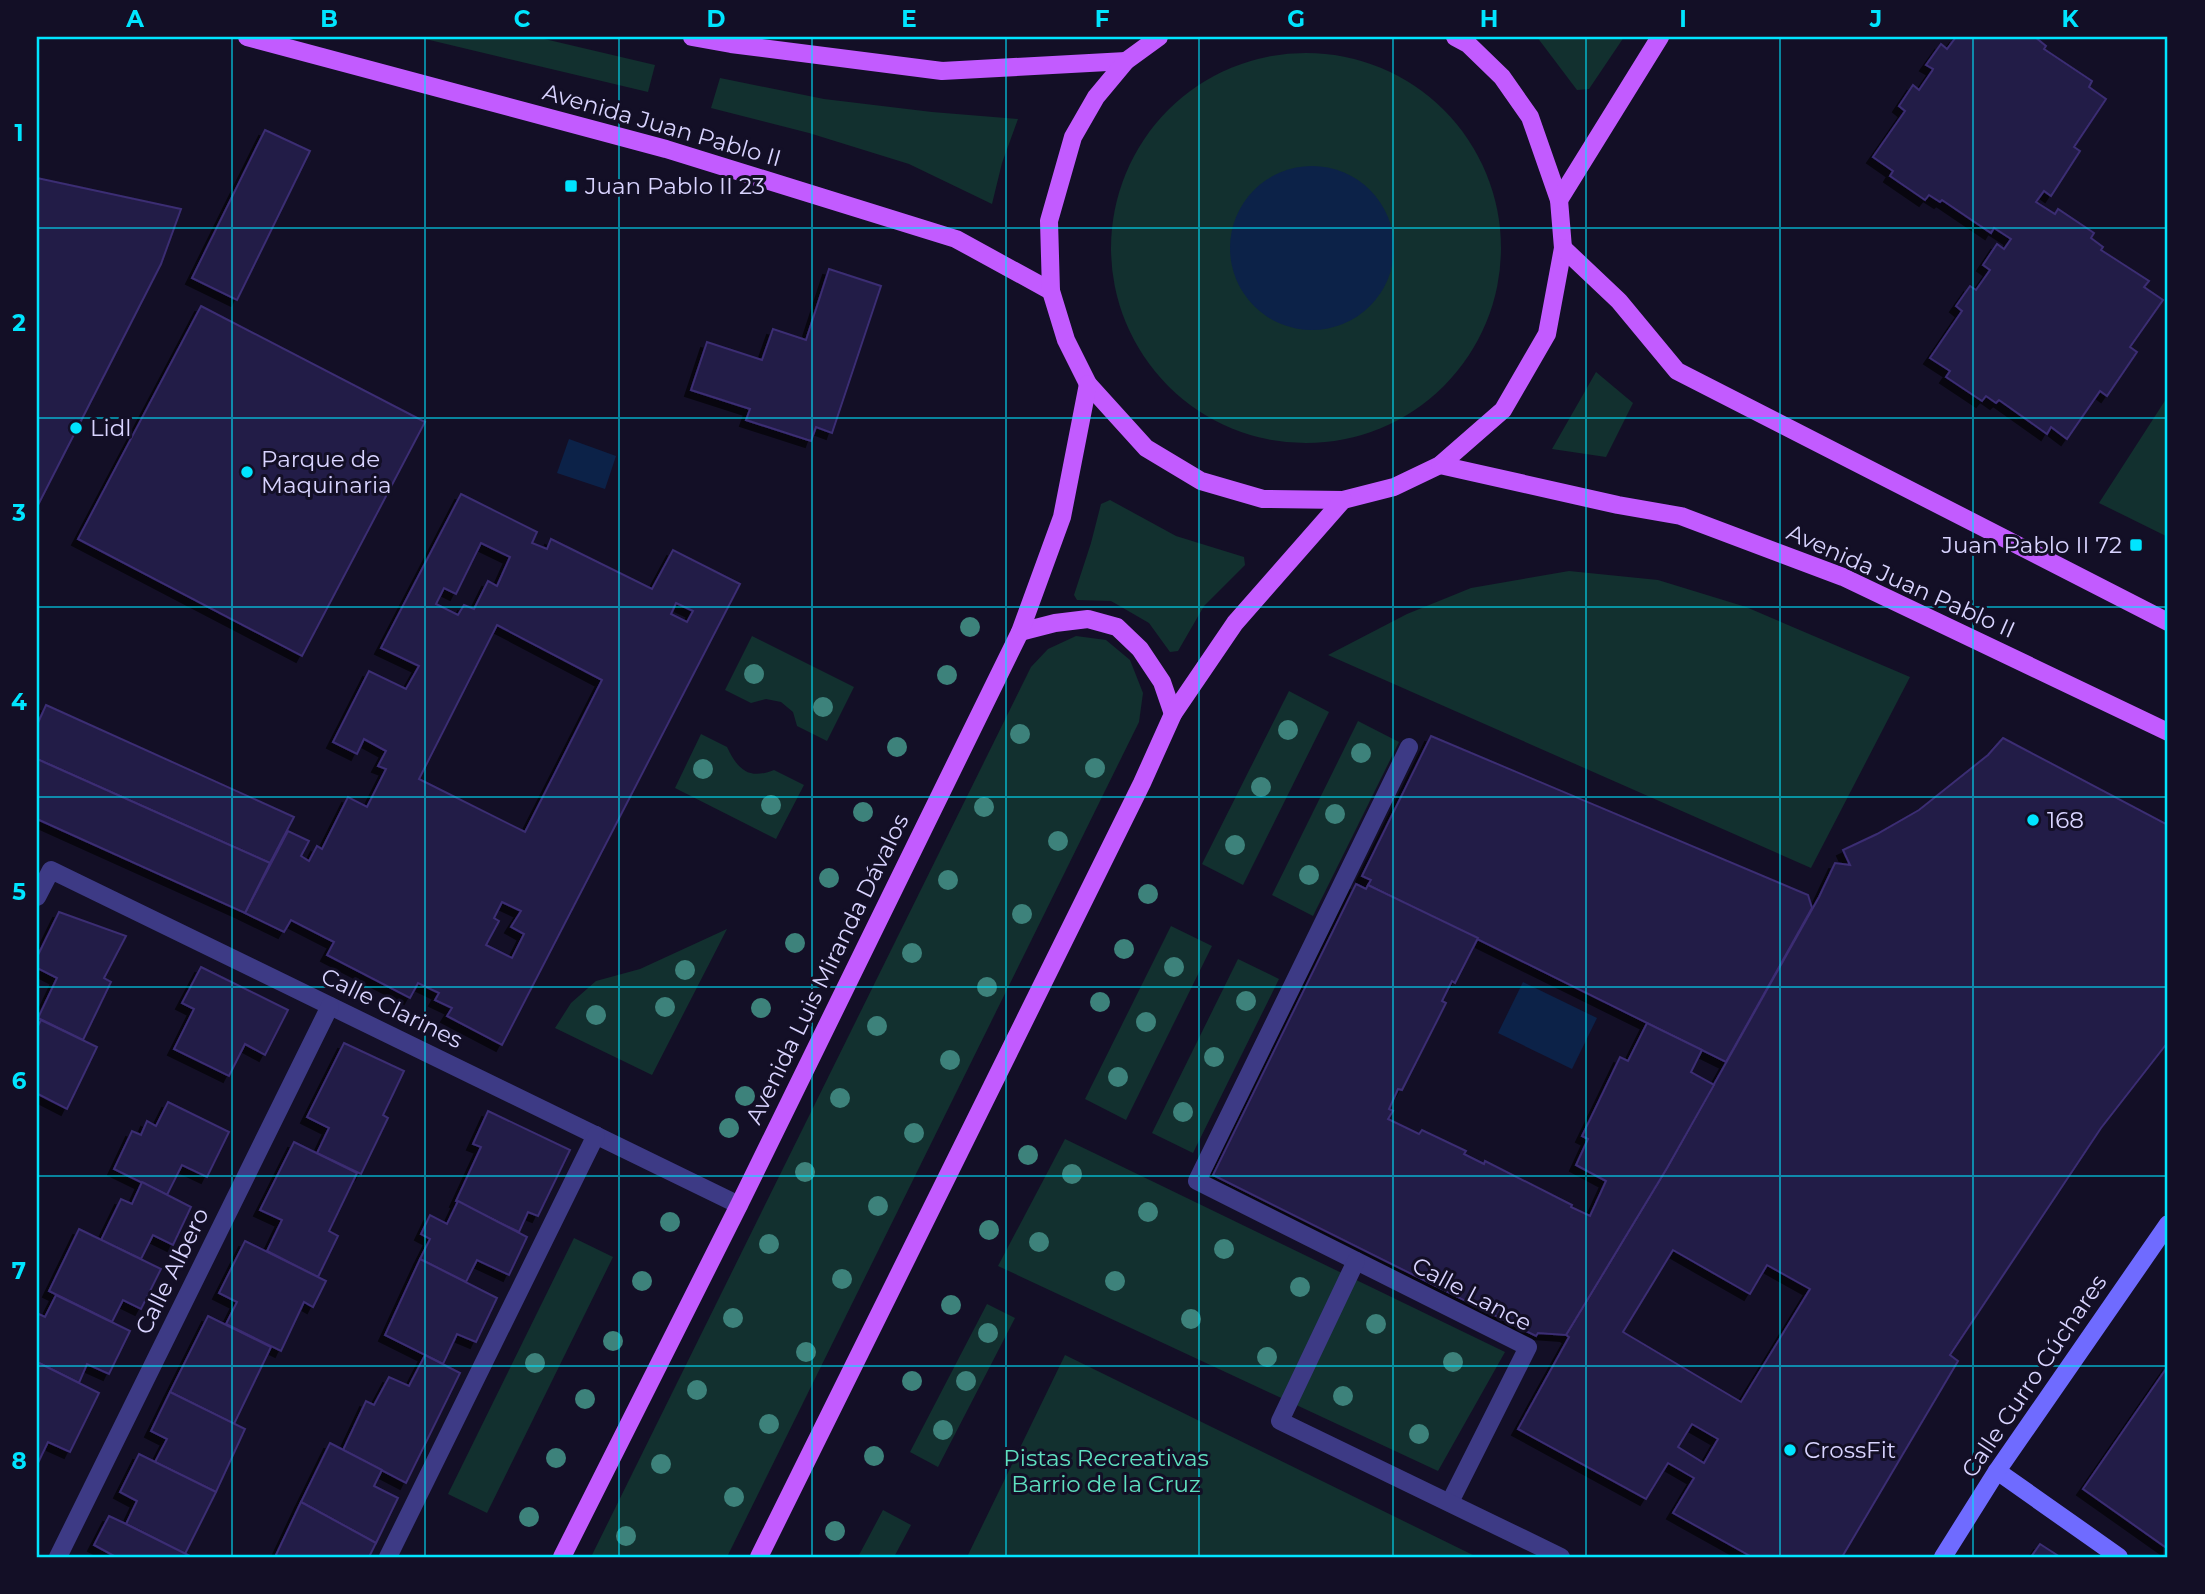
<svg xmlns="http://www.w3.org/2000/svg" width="2205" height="1594" font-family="Montserrat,sans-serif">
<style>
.green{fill:#12302f}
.water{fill:#0c2248}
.building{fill:#241b47;stroke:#3b2d73;stroke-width:2;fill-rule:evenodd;filter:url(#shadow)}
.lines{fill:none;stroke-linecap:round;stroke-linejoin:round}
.street{stroke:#3d3a85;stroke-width:18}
.secondary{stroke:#6f6bff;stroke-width:18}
.primary{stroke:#c25bff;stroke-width:18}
.tree{fill:#3d827b}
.grid{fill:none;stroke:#00e5ff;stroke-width:2;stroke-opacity:0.55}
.poi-dot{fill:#00e5ff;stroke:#130f26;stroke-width:2.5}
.labels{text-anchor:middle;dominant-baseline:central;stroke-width:6;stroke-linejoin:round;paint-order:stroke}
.street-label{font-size:23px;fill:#d9d4ff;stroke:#130f26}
.poi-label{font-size:23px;fill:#d9d4ff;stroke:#130f26;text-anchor:start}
.park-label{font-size:23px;fill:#5fe0c0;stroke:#130f26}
.neatline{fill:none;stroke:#00e5ff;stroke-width:2.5}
.grid-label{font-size:23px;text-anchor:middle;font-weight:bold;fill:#00e5ff}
</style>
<defs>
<filter id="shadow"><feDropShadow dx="-6" dy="6" stdDeviation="0" flood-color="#0009"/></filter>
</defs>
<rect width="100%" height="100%" fill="#130f26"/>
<g class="green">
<polygon points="417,37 536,37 655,65 648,92"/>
<polygon points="1537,37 1624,37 1589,89 1577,90"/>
<circle cx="1306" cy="248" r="195"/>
<polygon points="720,78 824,99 932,112 1018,119 1002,163 992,204 909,164 809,133 711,108"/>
<polygon points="1596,372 1633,403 1606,457 1552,449"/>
<polygon points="2168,396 2168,537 2099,503"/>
<polygon points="1110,500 1176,536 1244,557 1245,565 1204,606 1178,651 1170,652 1149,623 1111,601 1077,600 1074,595 1091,543 1101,504"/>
<polygon points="1569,571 1658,580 1746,607 1910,677 1811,868 1328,655 1407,614 1471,588"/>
<polygon points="752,636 854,687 827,741 797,726 793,712 781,702 766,699 751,703 725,690"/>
<polygon points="1076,636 1106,640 1130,660 1143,693 1139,722 727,1557 591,1557 1031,667 1048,649"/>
<polygon points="1289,691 1329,712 1243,885 1202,864"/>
<polygon points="1358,721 1399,742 1313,916 1272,895"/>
<path d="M 701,734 L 727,747 C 738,770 749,780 774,770 L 804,785 L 776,839 L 675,788 Z"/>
<polygon points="1171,926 1212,946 1126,1120 1085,1099"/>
<polygon points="727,929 652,1075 555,1028 571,1003 596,981 640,969"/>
<polygon points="1238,959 1279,979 1193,1153 1152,1133"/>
<polygon points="1065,1139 1505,1352 1438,1471 998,1266"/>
<polygon points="574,1238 613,1257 487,1513 448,1494"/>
<polygon points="987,1304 1015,1318 938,1467 910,1452"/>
<polygon points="1065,1355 1477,1557 967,1557"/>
<polygon points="883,1510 911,1525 894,1557 858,1557"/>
</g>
<g class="water">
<circle cx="1312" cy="248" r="82"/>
<polygon points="569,439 616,456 605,489 557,473"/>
<polygon points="1523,982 1597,1018 1572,1069 1498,1033"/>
</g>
<g class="building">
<polygon points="1956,37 2035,37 2046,46 2044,49 2092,81 2089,87 2106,99 2074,147 2080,151 2051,196 2044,191 2036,202 2055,214 2058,209 2094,233 2091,238 2103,247 2101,250 2149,281 2144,287 2163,300 2130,347 2137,352 2107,396 2100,391 2067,439 2051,427 2047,434 1999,400 1996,403 1986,396 1982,401 1946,377 1950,371 1930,358 1962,311 1956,306 1970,286 1976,290 1990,270 1983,265 1997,244 2004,249 2011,239 1994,228 1991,233 1942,200 1940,202 1929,195 1925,200 1890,176 1893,171 1873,157 1905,111 1899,106 1913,85 1919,90 1932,71 1933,69 1926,65 1941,44 1947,49"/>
<polygon points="265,130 310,151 237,300 192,278"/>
<polygon points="37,178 181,209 161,264 37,507"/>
<polygon points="829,269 881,286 832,433 816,427 811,441 746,420 750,409 691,390 707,342 762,360 773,329 806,340"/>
<polygon points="201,306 425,422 302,656 78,539"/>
<path d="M 461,494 L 537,532 L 532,543 L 547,549 L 551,539 L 652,589 L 673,550 L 740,584 L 502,1045 L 447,1016 L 452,1008 L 435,1000 L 439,993 L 418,983 L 410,998 L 327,955 L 334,942 L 291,920 L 284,932 L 245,913 L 288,831 L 309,841 L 301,856 L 309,861 L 317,846 L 322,849 L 348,797 L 367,807 L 386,769 L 378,766 L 386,751 L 364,739 L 357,754 L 333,742 L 369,671 L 406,689 L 419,666 L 381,648 ZM 481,543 L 510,557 L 497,586 L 488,581 L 474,609 L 464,605 L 458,615 L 436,604 L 444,588 L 456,594 ZM 676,603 L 693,611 L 687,622 L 671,614 ZM 497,625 L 602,680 L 525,832 L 419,779 ZM 502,902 L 521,911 L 511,927 L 524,934 L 512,958 L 486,945 L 499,921 L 494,918 Z"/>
<polygon points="46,705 294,817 270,863 37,759 37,725"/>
<polygon points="1431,736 1808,895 1812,908 1726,1062 1368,885 1371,880 1362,876"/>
<path d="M 2003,738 L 2168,825 L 2168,1042 L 2101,1128 L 1950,1355 L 1958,1361 L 1842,1557 L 1752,1557 L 1673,1513 L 1694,1478 L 1668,1463 L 1646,1499 L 1518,1429 L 1569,1337 L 1566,1335 L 1667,1168 L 1819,897 L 1835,863 L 1850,865 L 1843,850 L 1877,834 L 1919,810 L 1988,755 ZM 1673,1250 L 1750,1294 L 1767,1265 L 1810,1289 L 1741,1402 L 1623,1332 ZM 1692,1424 L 1718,1439 L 1704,1463 L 1678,1447 Z"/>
<polygon points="37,759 270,863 245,913 37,819"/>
<polygon points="1356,884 1366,889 1368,885 1478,938 1455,983 1452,981 1442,1001 1446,1003 1402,1090 1398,1089 1389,1109 1393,1111 1388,1119 1419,1134 1422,1130 1466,1151 1464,1154 1484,1164 1485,1161 1572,1205 1571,1207 1590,1216 1606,1181 1576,1165 1588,1139 1582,1136 1620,1057 1628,1061 1647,1023 1702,1050 1691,1072 1714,1085 1667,1168 1566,1335 1538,1333 1536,1336 1213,1175"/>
<polygon points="59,912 126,936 104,978 111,982 83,1040 38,1018 57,978 37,968 37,957"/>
<polygon points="201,967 288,1010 265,1055 245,1044 229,1076 174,1049 194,1009 182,1003"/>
<polygon points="41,1020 97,1047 67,1109 38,1094 37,1097 37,1028"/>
<polygon points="344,1043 404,1071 383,1115 388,1118 361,1174 317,1153 329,1128 307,1117"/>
<polygon points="168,1102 229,1132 207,1177 182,1165 167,1195 114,1169 132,1131 141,1135 147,1121 156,1126"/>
<polygon points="488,1111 570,1150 538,1216 528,1212 519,1232 456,1201 481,1147 473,1144"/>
<polygon points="294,1142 357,1173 329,1231 338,1236 318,1277 267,1251 282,1220 260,1210"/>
<polygon points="142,1182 191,1207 173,1245 153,1235 141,1259 101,1240 121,1199 132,1204"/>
<polygon points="458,1201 527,1237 509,1275 477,1260 466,1282 420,1259 430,1239 421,1234 430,1215 447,1224"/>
<polygon points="79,1229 161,1269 141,1309 123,1300 112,1322 49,1291"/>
<polygon points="245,1241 326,1281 313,1307 304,1302 281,1351 226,1324 237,1302 219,1293"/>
<polygon points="420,1259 497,1298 476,1342 457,1334 443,1364 385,1335"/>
<polygon points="56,1295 130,1331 109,1374 87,1364 79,1383 37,1362 37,1318 39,1314 45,1317"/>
<polygon points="208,1316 271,1347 234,1424 170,1392"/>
<polygon points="425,1355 460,1373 406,1483 343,1450 366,1401 374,1405 389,1377 409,1386"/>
<polygon points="39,1363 99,1393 70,1452 48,1442 37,1465 37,1366"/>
<polygon points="2168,1366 2168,1549 2083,1489"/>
<polygon points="170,1392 245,1429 216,1492 155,1462 167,1439 151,1431"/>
<polygon points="330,1443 382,1470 374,1486 398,1498 376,1543 301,1502"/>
<polygon points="139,1454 216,1492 185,1554 126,1524 137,1501 120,1492"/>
<polygon points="301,1502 376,1543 369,1557 275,1557"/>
<polygon points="109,1516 124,1523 192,1557 116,1557 94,1545"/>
<polygon points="2040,1544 2060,1557 2031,1557"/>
</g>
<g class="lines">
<g class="street">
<polyline points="1409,747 1197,1181 1528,1347 1450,1502"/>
<polyline points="37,897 51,870 739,1205"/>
<polyline points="1356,1261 1280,1421 1561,1557"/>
<polyline points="58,1557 330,1006"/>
<polyline points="388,1557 596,1135"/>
</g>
<g class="secondary">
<polyline points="1997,1471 2119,1557"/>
<polyline points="1943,1557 1997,1471 2168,1224"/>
</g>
<g class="primary">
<polyline points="247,37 666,149 956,239 1051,291"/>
<polyline points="692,37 731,44 942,71 1126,61"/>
<polyline points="1159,37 1126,61 1096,97 1073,137 1049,221 1051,291 1066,340 1088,384 1146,448 1201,481 1263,499 1343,500 1394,487 1440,465 1503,410 1547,334 1563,248 1559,200 1530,117 1502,77 1468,44 1455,37"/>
<polyline points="1559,200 1660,37"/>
<polyline points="1563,248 1619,301 1677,371 2168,622"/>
<polyline points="1440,465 1618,505 1681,516 1843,577 2168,732"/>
<polyline points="1020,632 1055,623 1088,619 1117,627 1140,649 1162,682 1173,714"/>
<polyline points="562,1557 739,1205 1020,632 1062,517 1088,384"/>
<polyline points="759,1557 1142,783 1173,714 1235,623 1343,500"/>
</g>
</g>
<g class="tree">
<circle cx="970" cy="627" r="10"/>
<circle cx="754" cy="674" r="10"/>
<circle cx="947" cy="675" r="10"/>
<circle cx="823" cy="707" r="10"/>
<circle cx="1288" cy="730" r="10"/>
<circle cx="1020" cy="734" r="10"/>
<circle cx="897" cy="747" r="10"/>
<circle cx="1361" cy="753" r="10"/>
<circle cx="1095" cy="768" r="10"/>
<circle cx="703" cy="769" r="10"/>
<circle cx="1261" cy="787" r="10"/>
<circle cx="771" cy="805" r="10"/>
<circle cx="984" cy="807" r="10"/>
<circle cx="863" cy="812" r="10"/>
<circle cx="1335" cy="814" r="10"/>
<circle cx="1058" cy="841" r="10"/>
<circle cx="1235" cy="845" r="10"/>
<circle cx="1309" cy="875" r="10"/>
<circle cx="829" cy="878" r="10"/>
<circle cx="948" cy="880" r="10"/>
<circle cx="1148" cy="894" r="10"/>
<circle cx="1022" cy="914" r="10"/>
<circle cx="795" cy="943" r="10"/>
<circle cx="1124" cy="949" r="10"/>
<circle cx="912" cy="953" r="10"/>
<circle cx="1174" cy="967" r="10"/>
<circle cx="685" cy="970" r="10"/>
<circle cx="987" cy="987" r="10"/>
<circle cx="1246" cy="1001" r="10"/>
<circle cx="1100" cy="1002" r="10"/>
<circle cx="665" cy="1007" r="10"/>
<circle cx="761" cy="1008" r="10"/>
<circle cx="596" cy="1015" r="10"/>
<circle cx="1146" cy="1022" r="10"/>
<circle cx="877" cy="1026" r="10"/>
<circle cx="1214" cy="1057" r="10"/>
<circle cx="950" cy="1060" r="10"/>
<circle cx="1118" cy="1077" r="10"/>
<circle cx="745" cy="1096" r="10"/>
<circle cx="840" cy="1098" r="10"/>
<circle cx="1183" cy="1112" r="10"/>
<circle cx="729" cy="1128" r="10"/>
<circle cx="914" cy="1133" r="10"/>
<circle cx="1028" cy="1155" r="10"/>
<circle cx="805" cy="1172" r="10"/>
<circle cx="1072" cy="1174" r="10"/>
<circle cx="878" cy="1206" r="10"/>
<circle cx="1148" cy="1212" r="10"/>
<circle cx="670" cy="1222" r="10"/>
<circle cx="989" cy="1230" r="10"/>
<circle cx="1039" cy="1242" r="10"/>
<circle cx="769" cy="1244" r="10"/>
<circle cx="1224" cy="1249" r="10"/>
<circle cx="842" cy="1279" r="10"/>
<circle cx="642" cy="1281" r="10"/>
<circle cx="1115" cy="1281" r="10"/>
<circle cx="1300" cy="1287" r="10"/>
<circle cx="951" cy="1305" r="10"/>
<circle cx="733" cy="1318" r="10"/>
<circle cx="1191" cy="1319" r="10"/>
<circle cx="1376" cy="1324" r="10"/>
<circle cx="988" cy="1333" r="10"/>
<circle cx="613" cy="1341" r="10"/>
<circle cx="806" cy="1352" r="10"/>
<circle cx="1267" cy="1357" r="10"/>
<circle cx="1453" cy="1362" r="10"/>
<circle cx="535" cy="1363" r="10"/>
<circle cx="912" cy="1381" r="10"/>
<circle cx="966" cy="1381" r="10"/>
<circle cx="697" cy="1390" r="10"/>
<circle cx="1343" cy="1396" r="10"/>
<circle cx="585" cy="1399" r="10"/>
<circle cx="769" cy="1424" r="10"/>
<circle cx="943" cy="1430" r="10"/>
<circle cx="1419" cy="1434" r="10"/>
<circle cx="874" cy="1456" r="10"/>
<circle cx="556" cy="1458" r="10"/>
<circle cx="661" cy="1464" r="10"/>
<circle cx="734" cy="1497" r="10"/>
<circle cx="529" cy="1517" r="10"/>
<circle cx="835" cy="1531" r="10"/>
<circle cx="626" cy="1536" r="10"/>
</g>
<path class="grid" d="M 232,37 L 232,1557M 425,37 L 425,1557M 619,37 L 619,1557M 812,37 L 812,1557M 1006,37 L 1006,1557M 1199,37 L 1199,1557M 1393,37 L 1393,1557M 1586,37 L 1586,1557M 1780,37 L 1780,1557M 1973,37 L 1973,1557M 37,228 L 2168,228M 37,418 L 2168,418M 37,607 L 2168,607M 37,797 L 2168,797M 37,987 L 2168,987M 37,1176 L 2168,1176M 37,1366 L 2168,1366"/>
<g class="poi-dot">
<rect x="564" y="179" width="14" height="14" rx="3.5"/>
<circle cx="76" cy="428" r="7"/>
<circle cx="247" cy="472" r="7"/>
<rect x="2129" y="538" width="14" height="14" rx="3.5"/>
<circle cx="2033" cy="820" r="7"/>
<circle cx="1790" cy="1450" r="7"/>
</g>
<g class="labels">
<g class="street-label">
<text transform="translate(662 125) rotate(16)">Avenida Juan Pablo II</text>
<text transform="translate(1901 581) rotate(24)">Avenida Juan Pablo II</text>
<text transform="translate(827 969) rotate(-64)">Avenida Luis Miranda Dávalos</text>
<text transform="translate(392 1008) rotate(26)">Calle Clarines</text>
<text transform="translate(172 1271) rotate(-64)">Calle Albero</text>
<text transform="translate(1472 1294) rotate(28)">Calle Lance</text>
<text transform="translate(2034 1376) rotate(-56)">Calle Curro Cúchares</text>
</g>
<g class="poi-label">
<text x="585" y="186">Juan Pablo II 23</text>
<text x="90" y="428">Lidl</text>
<text x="261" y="459">Parque de<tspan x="261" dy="26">Maquinaria</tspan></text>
<text x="2122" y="545" text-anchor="end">Juan Pablo II 72</text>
<text x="2047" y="820">168</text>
<text x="1804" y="1450">CrossFit</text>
</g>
<g class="park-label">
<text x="1106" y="1458">Pistas Recreativas<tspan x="1106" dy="26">Barrio de la Cruz</tspan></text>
</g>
</g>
<rect width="2205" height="1594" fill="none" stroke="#130f26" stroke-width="77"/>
<rect x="38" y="38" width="2128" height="1518" class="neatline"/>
<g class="grid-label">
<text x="135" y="27">A</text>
<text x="329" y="27">B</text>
<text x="522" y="27">C</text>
<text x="716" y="27">D</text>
<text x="909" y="27">E</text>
<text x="1102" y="27">F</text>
<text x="1296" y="27">G</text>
<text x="1489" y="27">H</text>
<text x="1683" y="27">I</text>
<text x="1876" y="27">J</text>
<text x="2070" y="27">K</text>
<text x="19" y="141">1</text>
<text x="19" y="331">2</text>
<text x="19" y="521">3</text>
<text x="19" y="710">4</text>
<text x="19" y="900">5</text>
<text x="19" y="1089">6</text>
<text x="19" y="1279">7</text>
<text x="19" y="1469">8</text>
</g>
</svg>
